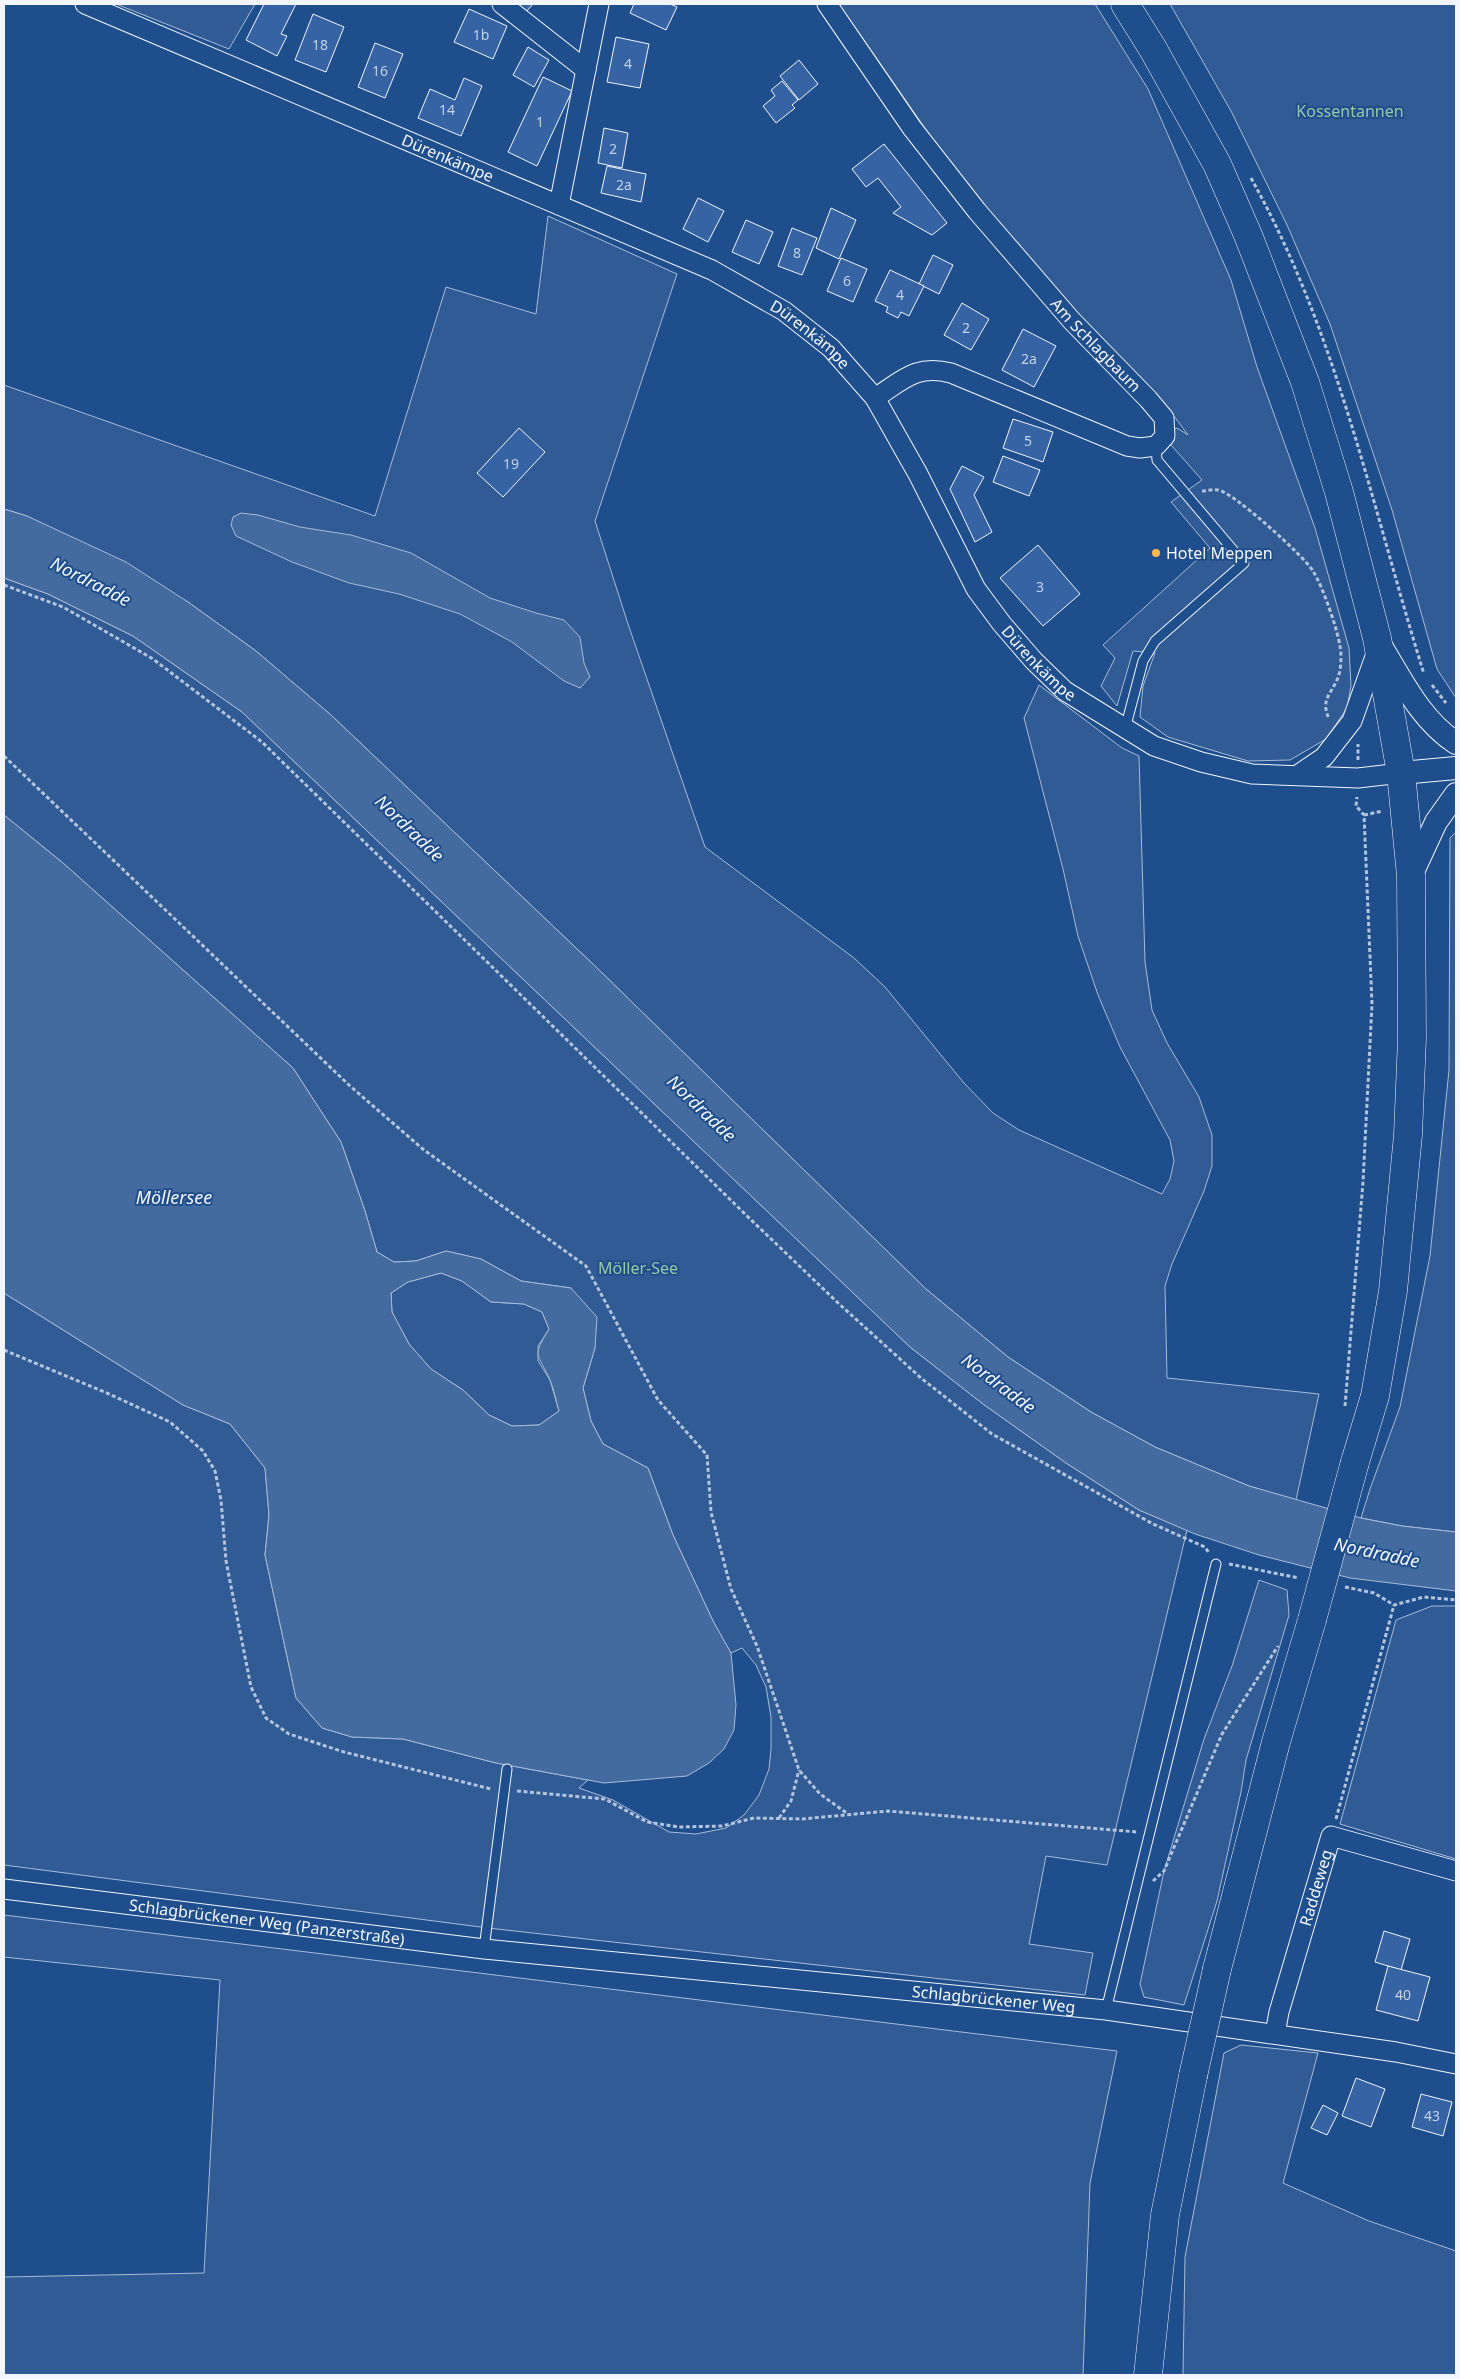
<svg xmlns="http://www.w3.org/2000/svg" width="1460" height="2379" font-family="'Noto Sans',sans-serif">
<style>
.built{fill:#305b95;stroke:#a8bbd7}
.water{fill:#446ba0;stroke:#a8bbd7;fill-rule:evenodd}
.building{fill:#3563a3;stroke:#f2f6ff}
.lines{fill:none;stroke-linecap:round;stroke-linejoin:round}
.service-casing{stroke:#f2f6ff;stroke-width:11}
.minor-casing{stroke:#f2f6ff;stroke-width:21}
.tertiary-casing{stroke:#f2f6ff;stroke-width:24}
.primary-casing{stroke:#f2f6ff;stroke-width:29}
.path{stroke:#b3c4dc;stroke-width:3;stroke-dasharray:4 2.5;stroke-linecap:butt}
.service{stroke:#1f4e8c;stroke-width:9}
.minor{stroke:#1f4e8c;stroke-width:19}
.tertiary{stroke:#1f4e8c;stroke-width:22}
.primary{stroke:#1f4e8c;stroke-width:28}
.primary-bridge-casing{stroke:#f2f6ff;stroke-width:29;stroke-linecap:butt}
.primary-bridge{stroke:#1f4e8c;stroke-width:28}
.poi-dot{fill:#ffb74d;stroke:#1f4e8c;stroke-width:2}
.labels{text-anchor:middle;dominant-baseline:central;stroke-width:4;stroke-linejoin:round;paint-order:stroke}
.number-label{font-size:14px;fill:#c3d1e8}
.park-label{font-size:16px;fill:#97c8a6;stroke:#1f4e8c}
.street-label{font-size:16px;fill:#f2f6ff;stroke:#1f4e8c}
.poi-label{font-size:16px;fill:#f2f6ff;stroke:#1f4e8c;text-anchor:start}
.water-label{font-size:18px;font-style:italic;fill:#f2f6ff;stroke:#1f4e8c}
</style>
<rect width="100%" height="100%" fill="#1f4e8c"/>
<g class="built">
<polygon points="116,4 255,4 229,49"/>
<polygon points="839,4 1095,4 1148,89 1231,280 1257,367 1315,528 1349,648 1351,686 1347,708 1326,739 1290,760 1248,761 1168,737 1140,717 1143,686 1155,653 1133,651 1117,706 1101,686 1115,658 1103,645 1210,548 1171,502 1202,480 1171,445 1171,430 1177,428 1188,435 1165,404 1080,321 981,209"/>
<polygon points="1170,4 1456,4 1456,698 1437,669 1392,510 1330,324 1287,225 1231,111"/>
<polygon points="548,216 677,274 595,521 628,624 705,847 854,958 885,987 964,1083 993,1113 1019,1130 1162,1194 1170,1179 1174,1161 1170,1140 1120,1047 1098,995 1078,936 1063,869 1024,718 1039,685 1122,748 1139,756 1145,962 1152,1010 1167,1043 1199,1097 1212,1135 1212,1166 1204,1191 1172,1264 1165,1286 1167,1378 1319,1394 1296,1500 1249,1486 1155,1447 1091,1412 1008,1357 926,1289 596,967 331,715 256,651 188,602 27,516 4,509 4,385 375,516 446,287 536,314"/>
<polygon points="4,578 48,594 133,636 242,712 910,1347 983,1404 1066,1463 1139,1510 1187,1530 1107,1865 1046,1856 1029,1944 1093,1953 1085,1995 488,1928 4,1865 4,1293 183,1405 230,1424 265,1468 269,1515 265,1555 296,1698 322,1728 352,1737 403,1739 496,1763 588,1780 579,1788 613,1800 669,1832 696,1834 726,1828 744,1815 759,1795 769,1769 771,1749 771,1717 766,1687 756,1665 742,1648 731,1653 713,1621 673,1535 648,1468 603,1444 591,1421 583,1388 595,1348 571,1288 521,1281 481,1259 446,1251 416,1261 394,1262 377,1252 365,1211 341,1142 293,1068 63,863 4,815"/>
<polygon points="1456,832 1456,1532 1402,1526 1361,1518 1370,1489 1400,1407 1430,1256 1449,1070 1450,838"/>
<polygon points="441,1273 462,1281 491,1302 524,1304 542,1312 549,1329 538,1346 538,1361 550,1380 559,1411 539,1425 512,1426 489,1415 463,1390 431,1369 409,1344 392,1312 391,1293 408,1282"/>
<polygon points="1259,1580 1287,1590 1289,1615 1246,1760 1241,1792 1217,1901 1184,2005 1144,1997 1140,1984 1164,1871 1204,1739 1232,1666"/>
<polygon points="1432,1606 1456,1606 1456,1859 1340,1824 1396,1620"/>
<polygon points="4,1915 1117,2051 1090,2183 1083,2375 4,2375 4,2277 204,2273 220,1980 4,1957"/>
<polygon points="1241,2045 1318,2053 1283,2183 1369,2221 1456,2251 1456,2375 1183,2375 1185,2257 1224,2053"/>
</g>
<g class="water">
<polygon points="4,509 27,516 126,562 188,602 256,651 331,715 596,967 926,1289 1008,1357 1091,1412 1155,1447 1249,1486 1361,1518 1402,1526 1456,1532 1456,1591 1350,1578 1259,1555 1195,1534 1139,1510 1066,1463 983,1404 910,1347 242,712 133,636 48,594 4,578"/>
<polygon points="241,513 258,515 300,527 351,535 411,553 490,598 536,613 564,620 580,637 584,663 590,677 580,688 564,681 512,642 460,614 399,594 349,583 292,562 236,536 231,525 233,517"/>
<path d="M 4,815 L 63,863 L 293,1068 L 341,1142 L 365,1211 L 377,1252 L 394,1262 L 416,1261 L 446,1251 L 481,1259 L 521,1281 L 571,1288 L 597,1317 L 595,1348 L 583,1388 L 591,1421 L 603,1444 L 648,1468 L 673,1535 L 713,1621 L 731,1653 L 736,1705 L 734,1730 L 724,1749 L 709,1763 L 687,1776 L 604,1783 L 496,1763 L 403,1739 L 352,1737 L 322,1728 L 296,1698 L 265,1555 L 269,1515 L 265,1468 L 230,1424 L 183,1405 L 4,1293 ZM 441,1273 L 462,1281 L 491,1302 L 524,1304 L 542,1312 L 549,1329 C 531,1358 538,1353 550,1380 C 554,1389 556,1401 559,1411 L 539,1425 L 512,1426 L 489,1415 L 463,1390 L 431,1369 L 409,1344 L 392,1312 L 391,1293 L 408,1282 Z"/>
</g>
<g class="building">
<polygon points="264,4 296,4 281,34 287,36 277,56 246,40"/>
<polygon points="512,4 533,4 524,14"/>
<polygon points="634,4 670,4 677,7 666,30 630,13"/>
<polygon points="469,9 507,26 493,59 454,42"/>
<polygon points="313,14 344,27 326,72 295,60"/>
<polygon points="616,37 649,44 640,88 607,82"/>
<polygon points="375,43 403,54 385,98 358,87"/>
<polygon points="528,47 549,60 534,87 513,75"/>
<polygon points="799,60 818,84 799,100 780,76"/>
<polygon points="543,77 572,91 537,166 508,152"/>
<polygon points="464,78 482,86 461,136 418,118 430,89 455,100"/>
<polygon points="782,81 798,100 792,105 795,108 776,123 763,106 775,96 771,90"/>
<polygon points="604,128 628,133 622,168 598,163"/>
<polygon points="884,144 947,223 932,235 893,213 901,207 878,178 866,187 852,169"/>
<polygon points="607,166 646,174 641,202 601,193"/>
<polygon points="698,198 724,211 708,242 683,229"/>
<polygon points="831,208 856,220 839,259 816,248"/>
<polygon points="746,220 773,232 759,264 732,252"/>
<polygon points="792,228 817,238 802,275 778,266"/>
<polygon points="933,255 953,265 939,294 919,284"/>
<polygon points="841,258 867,269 853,302 827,291"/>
<polygon points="890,270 924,286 909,316 901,312 898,318 886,312 888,307 875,301"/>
<polygon points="962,303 989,319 971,350 944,335"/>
<polygon points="1023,329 1056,346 1034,387 1002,370"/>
<polygon points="1013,419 1053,432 1043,462 1003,448"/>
<polygon points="519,428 545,452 503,497 477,473"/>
<polygon points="1003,456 1040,470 1029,496 993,482"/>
<polygon points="962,466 984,477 974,495 992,532 975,542 950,489"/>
<polygon points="1038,545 1080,594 1043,626 1000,578"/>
<polygon points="1384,1931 1410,1939 1401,1970 1375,1962"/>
<polygon points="1388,1966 1430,1977 1418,2021 1376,2010"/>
<polygon points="1356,2078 1385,2089 1371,2127 1342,2116"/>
<polygon points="1421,2094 1452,2102 1443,2136 1412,2127"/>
<polygon points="1323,2105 1338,2113 1327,2135 1311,2128"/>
</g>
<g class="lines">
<g class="service-casing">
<g id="service">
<polyline points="1125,729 1143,661 1155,641 1244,563 1157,460 1156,446"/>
<polyline points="484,1949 507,1769"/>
<polyline points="1106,2010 1216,1564"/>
</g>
</g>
<g class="minor-casing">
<g id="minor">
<path id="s1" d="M 85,4 L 712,270 L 784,311 L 831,348 L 875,398 L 918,474 L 976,589 L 1002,624 L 1034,661 L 1065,691 L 1154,746 L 1201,762 L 1252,774 L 1358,778 L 1401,773"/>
<polyline points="502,4 586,70"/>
<path id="s2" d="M 827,4 L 912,128 L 977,211 L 1072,321 L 1148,399 L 1164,418 L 1165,436 L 1156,446 L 1140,448 L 1127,446 L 951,373 C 916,364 903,380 875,398"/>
<polyline points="559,205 599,4"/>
<polyline points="1299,774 1324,757 1352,721 1377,651"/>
<path id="s3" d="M 4,1889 L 484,1949 L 1106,2010 L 1396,2052 L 1456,2064"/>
<path id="s4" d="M 1275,2034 L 1279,2012 L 1331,1836 L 1456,1871"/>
</g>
</g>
<g class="tertiary-casing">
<g id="tertiary">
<path d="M 1381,646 C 1403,682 1421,720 1456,743"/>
<polyline points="1401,773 1456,768"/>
<polyline points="1411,876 1436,822 1456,794"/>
</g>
</g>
<g class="primary-casing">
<g id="primary">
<polyline points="1125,4 1153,49 1217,164 1248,235 1305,382 1339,492 1377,638 1401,773 1411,876 1412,1038 1408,1135 1393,1291 1375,1396 1355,1462"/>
<polyline points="1217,1969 1276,1742 1312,1620"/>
<polyline points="1148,2375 1165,2215 1193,2076"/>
</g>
</g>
<g class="path">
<path d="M 1251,178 C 1337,332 1372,507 1424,674"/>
<path d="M 1202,491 C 1207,491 1213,489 1218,490 C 1233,492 1304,556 1313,571 C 1323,587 1337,628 1340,646 C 1342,656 1341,672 1337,680 C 1329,697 1321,700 1329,719"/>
<polyline points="4,585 63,607 153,659 262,742 745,1214 837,1302 921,1378 992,1434 1153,1524 1205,1547 1209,1553"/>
<polyline points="1432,685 1446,703"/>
<polyline points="4,756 350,1086 424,1150 586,1266 658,1400 707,1455 711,1512 731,1589 757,1646 799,1770 820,1794 848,1814"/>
<polyline points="1358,760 1358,744"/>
<polyline points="1364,815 1383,811"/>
<polyline points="4,1350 109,1394 170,1422 203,1451 215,1471 221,1500 226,1561 251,1687 266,1718 289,1734 344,1752 491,1789"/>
<polyline points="1345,1406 1363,1182 1372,1004 1364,815 1356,806 1357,797"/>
<polyline points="1229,1564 1299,1578"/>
<polyline points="1345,1587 1374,1593 1394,1605 1424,1597 1456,1600"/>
<polyline points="517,1791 605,1799 647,1822 679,1827 722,1826 754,1818 802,1819 888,1811 1137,1832"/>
<polyline points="779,1818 791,1801 799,1770"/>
<polyline points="1336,1819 1394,1605"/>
<polyline points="1153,1881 1164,1871 1222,1734 1278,1646"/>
</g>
<use href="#service" class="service"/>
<use href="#minor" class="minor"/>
<use href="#tertiary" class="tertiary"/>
<use href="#primary" class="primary"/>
<g class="primary-bridge-casing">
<g id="primary-bridge">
<polyline points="1312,1620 1355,1462"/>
<polyline points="1193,2076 1217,1969"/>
</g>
</g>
<use href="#primary-bridge" class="primary-bridge"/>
</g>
<circle class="poi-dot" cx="1156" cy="553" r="5"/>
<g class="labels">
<g class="number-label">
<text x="481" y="34">1b</text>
<text x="320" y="44">18</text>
<text x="628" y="63">4</text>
<text x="380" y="70">16</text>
<text x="447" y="109">14</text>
<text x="540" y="121">1</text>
<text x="613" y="148">2</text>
<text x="624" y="184">2a</text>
<text x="797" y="252">8</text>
<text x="847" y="280">6</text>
<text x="900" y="294">4</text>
<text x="966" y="327">2</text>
<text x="1029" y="358">2a</text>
<text x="1028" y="440">5</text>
<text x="511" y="463">19</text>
<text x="1040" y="586">3</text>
<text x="1403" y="1994">40</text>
<text x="1432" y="2115">43</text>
</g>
<g class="park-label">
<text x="1350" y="111">Kossentannen</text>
<text x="638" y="1268">Möller-See</text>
</g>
<g class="street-label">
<text stroke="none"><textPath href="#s1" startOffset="394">Dürenkämpe</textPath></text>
<text stroke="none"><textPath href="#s1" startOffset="799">Dürenkämpe</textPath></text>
<text stroke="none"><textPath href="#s2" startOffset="435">Am Schlagbaum</textPath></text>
<text stroke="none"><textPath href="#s1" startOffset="1204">Dürenkämpe</textPath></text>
<text stroke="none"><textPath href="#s4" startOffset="152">Raddeweg</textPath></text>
<text stroke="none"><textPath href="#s3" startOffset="265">Schlagbrückener Weg (Panzerstraße)</textPath></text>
<text stroke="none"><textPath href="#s3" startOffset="996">Schlagbrückener Weg</textPath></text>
</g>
<g class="poi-label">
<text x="1166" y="553">Hotel Meppen</text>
</g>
<g class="water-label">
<text transform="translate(91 581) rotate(27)">Nordradde</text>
<text transform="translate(410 828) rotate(44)">Nordradde</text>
<text transform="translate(702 1108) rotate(44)">Nordradde</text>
<text x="174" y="1197">Möllersee</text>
<text transform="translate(999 1383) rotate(37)">Nordradde</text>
<text transform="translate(1377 1552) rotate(12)">Nordradde</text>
</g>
</g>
<rect width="1460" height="2379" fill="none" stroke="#f2f6ff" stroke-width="10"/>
</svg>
